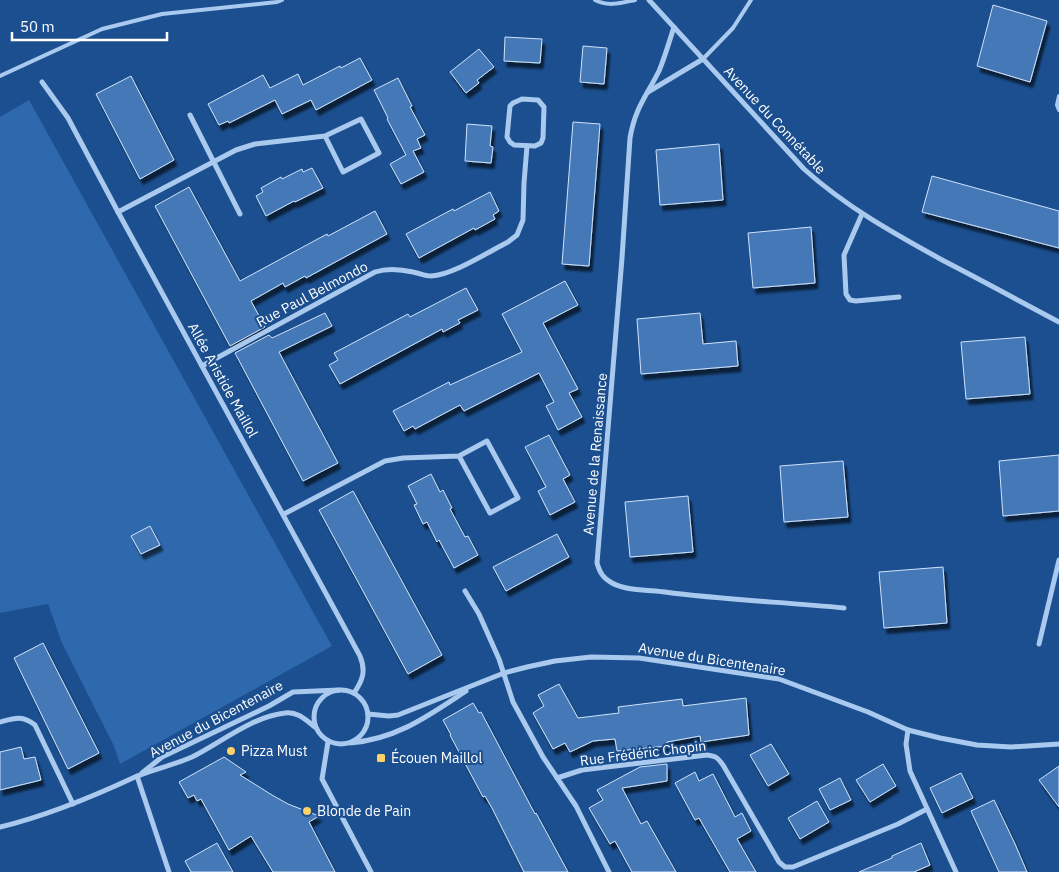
<svg xmlns="http://www.w3.org/2000/svg" width="1059" height="872" font-family="'IBM Plex Sans',sans-serif">
<style>
.green{fill:#2e69ad}
.building{fill:#4478b7;stroke:#cfe3fa;filter:url(#shadow)}
.lines{fill:none;stroke-linecap:round;stroke-linejoin:round}
.service{stroke:#a9c9ee;stroke-width:4}
.minor{stroke:#a9c9ee;stroke-width:5}
.poi-dot{fill:#ffd166;stroke:#1b4f8f;stroke-width:2}
.labels{text-anchor:middle;dominant-baseline:central;stroke-width:4;stroke-linejoin:round;paint-order:stroke}
.street-label{font-size:14px;fill:#fff;stroke:#1b4f8f}
.poi-label{font-size:14px;fill:#fff;stroke:#1b4f8f;text-anchor:start}
</style>
<defs>
<filter id="shadow"><feDropShadow dx="3" dy="5.5" stdDeviation="1" flood-color="#0009"/></filter>
</defs>
<rect width="100%" height="100%" fill="#1b4f8f"/>
<polygon class="green" points="29,100 332,646 120,764 114,746 62,643 48,604 0,613 0,117"/>
<g class="building">
<polygon points="993,5 1047,21 1030,82 977,66"/>
<polygon points="505,37 542,39 540,63 504,61"/>
<polygon points="583,46 607,48 604,84 580,82"/>
<polygon points="479,49 494,67 477,80 479,83 466,93 450,72"/>
<polygon points="360,58 372,80 316,110 311,100 282,114 275,100 229,123 228,121 219,125 208,104 263,75 270,88 298,74 303,85 340,66 341,68"/>
<polygon points="131,76 174,160 140,179 96,94"/>
<polygon points="398,78 412,106 410,107 425,135 417,139 421,148 413,151 424,172 401,184 390,164 406,155 387,119 388,118 374,90"/>
<polygon points="573,122 600,124 589,266 562,264"/>
<polygon points="467,124 492,126 490,146 493,147 491,163 465,161"/>
<polygon points="719,144 723,200 660,205 656,150"/>
<polygon points="312,168 323,188 295,202 294,201 266,216 256,196 263,192 261,188 281,177 282,179 302,169 303,172"/>
<polygon points="932,176 1059,211 1059,248 922,212"/>
<polygon points="189,187 240,281 327,234 328,236 375,211 387,234 306,278 305,276 285,287 283,283 251,301 265,327 230,346 155,206"/>
<polygon points="490,192 499,211 493,215 495,219 475,230 474,228 419,258 406,234 453,209 454,211"/>
<polygon points="811,227 815,283 753,288 748,233"/>
<polygon points="565,281 578,305 543,323 578,389 569,393 582,417 558,430 546,406 554,402 539,373 464,411 460,405 415,429 413,426 404,431 393,411 449,382 450,385 522,352 502,314"/>
<polygon points="466,288 478,310 458,320 460,323 443,332 442,329 340,384 329,365 338,360 334,353 408,314 410,317"/>
<polygon points="325,313 332,326 279,352 338,463 303,481 235,353 269,335 272,338"/>
<polygon points="700,313 703,344 736,341 738,366 641,374 637,319"/>
<polygon points="1025,337 1030,394 966,399 961,342"/>
<polygon points="549,435 570,475 563,479 575,502 550,515 538,491 546,487 525,447"/>
<polygon points="1059,455 1059,511 1003,516 999,461"/>
<polygon points="843,461 848,517 784,522 780,466"/>
<polygon points="431,474 440,492 443,490 452,508 450,509 465,537 468,536 478,555 454,568 439,540 437,542 427,522 423,524 414,505 417,504 408,486"/>
<polygon points="353,491 442,655 408,674 319,510"/>
<polygon points="688,496 693,552 630,557 625,502"/>
<polygon points="150,526 160,545 141,554 131,536"/>
<polygon points="557,534 569,557 506,591 493,567"/>
<polygon points="943,567 947,623 884,628 879,572"/>
<polygon points="43,643 99,753 68,769 14,658"/>
<polygon points="559,684 578,718 619,713 618,707 682,699 683,706 746,698 749,735 701,742 700,736 667,742 667,746 617,751 615,739 593,741 570,752 565,743 553,749 533,713 544,706 538,695"/>
<polygon points="473,703 479,713 481,712 535,814 536,813 568,872 524,872 492,808 485,796 483,797 450,735 451,735 443,720"/>
<polygon points="771,744 789,774 768,786 750,755"/>
<polygon points="21,747 24,759 35,757 41,780 0,790 0,752"/>
<polygon points="224,757 246,772 240,775 272,795 288,804 319,816 309,822 335,872 273,872 251,836 229,850 201,799 197,801 194,795 188,798 179,782"/>
<polygon points="667,764 667,781 622,788 641,824 647,821 676,872 632,872 615,841 610,844 589,808 603,800 597,790 640,767"/>
<polygon points="883,764 896,786 870,802 856,780"/>
<polygon points="1059,766 1059,807 1039,780"/>
<polygon points="695,772 699,781 713,774 735,817 742,813 751,831 737,839 756,872 730,872 699,818 695,820 675,783"/>
<polygon points="961,773 973,798 942,813 930,788"/>
<polygon points="840,778 851,800 830,810 819,789"/>
<polygon points="994,800 1015,844 1027,872 999,872 971,811"/>
<polygon points="817,801 829,822 800,839 788,818"/>
<polygon points="217,843 233,872 191,872 185,861"/>
<polygon points="921,843 930,865 914,872 859,872 892,858 892,856"/>
</g>
<g class="lines">
<g class="service">
<path d="M 595,0 C 608,7 621,3 635,0"/>
<polyline points="703,59 733,28 751,0"/>
<polyline points="0,76 102,29 162,14 277,2 282,0"/>
<polyline points="1059,96 1057,105 1059,110"/>
</g>
<g class="minor">
<path d="M 649,0 L 804,169 C 846,207 895,234 944,261 C 983,281 1021,302 1059,322"/>
<path d="M 674,27 C 669,42 665,57 659,71 C 646,97 635,108 630,138 L 622,258 L 597,563 C 600,573 603,578 612,583 C 627,591 649,590 665,592 C 724,600 784,602 844,608"/>
<path d="M 42,82 L 68,118 L 118,212 L 360,656 C 366,671 363,680 354,693"/>
<polyline points="648,92 703,59"/>
<polygon points="522,99 538,100 544,107 543,138 541,143 535,146 514,145 510,142 507,137 510,106 513,103"/>
<polyline points="190,115 240,214"/>
<polyline points="118,212 236,150 255,144 325,136 361,119 379,153 343,172 325,136"/>
<polyline points="862,214 844,255 846,294 850,300 856,301 899,297"/>
<path d="M 202,366 L 375,272 C 387,268 400,269 413,272 C 419,273 425,276 431,276 C 453,275 488,252 508,242 L 517,235 L 523,220 L 524,183 L 527,146"/>
<polyline points="284,514 385,461 403,458 459,456 487,441 518,498 490,513 459,456"/>
<polyline points="465,591 479,614 499,659 513,702 543,757 576,806 609,872"/>
<polyline points="1039,644 1059,560"/>
<circle cx="341" cy="717" r="27"/>
<polyline points="368,714 389,716 398,715 504,673 527,667 555,661 591,657 639,658 779,679 868,712 908,730 940,738 977,745 1011,747 1059,744"/>
<path d="M 0,722 C 15,718 22,715 35,725 L 73,804"/>
<polyline points="908,730 906,744 910,771 956,872"/>
<polyline points="328,742 322,779 371,872"/>
<path d="M 350,743 C 397,739 428,716 466,691"/>
<polyline points="142,773 162,757 269,706 293,692 339,690"/>
<polyline points="137,776 169,872"/>
<path d="M 557,778 L 582,770 L 707,755 C 716,756 718,758 723,765 L 779,862 L 785,867 L 793,867 L 898,824 L 927,809"/>
<path d="M 0,827 C 47,816 92,797 135,777 C 154,769 174,765 192,757 C 222,742 251,717 285,713 C 297,711 306,720 315,727"/>
</g>
</g>
<g class="poi-dot">
<circle cx="231" cy="751" r="5"/>
<rect x="376" y="753" width="10" height="10" rx="2.5"/>
<circle cx="307" cy="811" r="5"/>
</g>
<g class="labels">
<g class="street-label">
<text transform="translate(775 120) rotate(47)">Avenue du Connétable</text>
<text transform="translate(312 294) rotate(-28)">Rue Paul Belmondo</text>
<text transform="translate(223 380) rotate(61)">Allée Aristide Maillol</text>
<text transform="translate(595 454) rotate(-85)">Avenue de la Renaissance</text>
<text transform="translate(712 659) rotate(9)">Avenue du Bicentenaire</text>
<text transform="translate(216 719) rotate(-28)">Avenue du Bicentenaire</text>
<text transform="translate(643 753) rotate(-7)">Rue Frédéric Chopin</text>
</g>
<g class="poi-label">
<text x="241" y="751">Pizza Must</text>
<text x="391" y="758">Écouen Maillol</text>
<text x="317" y="811">Blonde de Pain</text>
</g>
</g>
<path d="M12 32v8h155v-8" fill="none" stroke="#ffffff" stroke-width="2.5"/>
<text x="20" y="32" font-size="15" fill="#ffffff" stroke="#1b4f8f" stroke-width="4" paint-order="stroke">50 m</text>
</svg>
